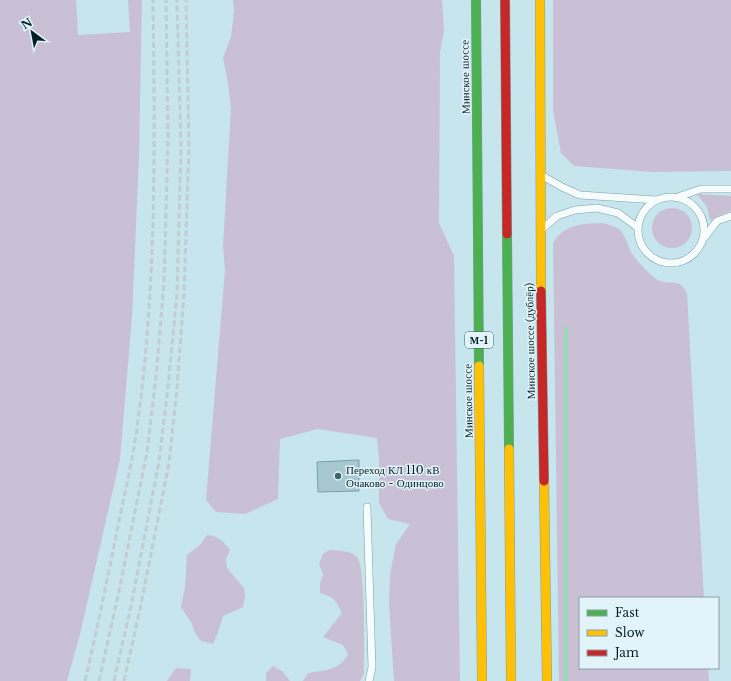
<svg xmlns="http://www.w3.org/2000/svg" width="731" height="681" font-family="'Libre Baskerville',serif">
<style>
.green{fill:#cac0d5}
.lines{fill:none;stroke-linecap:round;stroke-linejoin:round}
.stream{stroke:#99d9ba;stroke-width:4}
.building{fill:#a7c8d0;stroke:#789fa7}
.lane-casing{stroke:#799fa7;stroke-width:8}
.fast-casing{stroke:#799fa7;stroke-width:10}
.slow-casing{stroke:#799fa7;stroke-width:10}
.jam-casing{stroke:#799fa7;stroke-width:10}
.lane{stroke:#f6fbfc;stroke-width:7}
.fast{stroke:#4caf50;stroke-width:9}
.slow{stroke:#ffc107;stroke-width:9}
.jam{stroke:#c62828;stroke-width:9}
.rail{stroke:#c3cccf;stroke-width:3;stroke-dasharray:6 3;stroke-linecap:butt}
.poi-dot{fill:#45646c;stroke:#e2f4f9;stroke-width:1.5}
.labels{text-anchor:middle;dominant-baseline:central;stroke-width:3;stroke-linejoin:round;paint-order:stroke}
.shield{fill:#e2f4f9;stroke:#445f65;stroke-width:1}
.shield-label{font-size:10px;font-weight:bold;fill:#001f26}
.street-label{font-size:11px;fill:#001f26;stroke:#e2f4f9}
.poi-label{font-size:11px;fill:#001f26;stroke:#e2f4f9;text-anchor:start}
</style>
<rect width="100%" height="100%" fill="#c6e5ed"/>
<g class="green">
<polygon points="0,0 76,0 78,35 130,32 128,0 142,0 139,156 132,317 120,459 80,634 67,681 0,681"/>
<polygon points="233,0 442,0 444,31 440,52 439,223 454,256 460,681 394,681 389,605 390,574 396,544 410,524 388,519 379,503 379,459 377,438 318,429 280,439 278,499 245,514 216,512 206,500 225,270 223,246 231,108 227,77 223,58 231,37 234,11"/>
<polygon points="553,0 731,0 731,171 653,172 574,166 561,153 553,110"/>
<polygon points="697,194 731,196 731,211 718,216 710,221 707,207"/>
<circle cx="672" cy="228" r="20"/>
<path d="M 603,223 C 610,225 618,227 622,232 C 626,238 628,246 631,252 C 635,259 650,275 656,279 C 668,287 679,276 687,293 L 704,598 L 580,598 L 580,668 L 708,668 L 709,681 L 559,681 L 553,243 C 566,223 582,224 603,223 Z"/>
<path d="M 207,535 C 218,536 223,541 230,550 L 226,559 L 227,568 L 244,588 L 245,597 L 243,607 L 223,616 L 217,635 L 213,644 L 201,641 L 195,633 L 192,624 L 181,607 L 185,587 L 187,555 L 201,544 Z"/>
<path d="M 330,550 C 339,551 350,550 357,557 C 366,567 364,655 364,674 L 360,681 L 303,681 L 308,673 C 324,670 340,671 348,654 L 343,645 L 323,637 L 342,613 C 336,600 334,597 320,593 L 320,583 L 323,574 L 319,564 L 323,554 Z"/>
<polygon points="273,666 282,671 290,681 266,681 266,673"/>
<polygon points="176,668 191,669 190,681 167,681"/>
</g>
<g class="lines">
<polyline class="stream" points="566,328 566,681"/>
</g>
<polygon class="building" points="359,460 359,491 318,492 317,462"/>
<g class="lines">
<g class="lane-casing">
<g id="lane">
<polyline points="541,175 562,187 580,195 656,200"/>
<circle cx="671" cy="230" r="33"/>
<polyline points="678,197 701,189 731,189"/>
<polyline points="542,229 557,216 575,210 597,208 618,213 637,227"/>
<polyline points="704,238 717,221 731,216"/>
<polyline points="367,507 372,667 369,681"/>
</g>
</g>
<g class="fast-casing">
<g id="fast">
<polyline points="476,0 479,366"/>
<polyline points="507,234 509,449"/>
</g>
</g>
<g class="slow-casing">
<g id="slow">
<polyline points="540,0 541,291"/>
<polyline points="479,366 482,681"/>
<polyline points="509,449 511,681"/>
<polyline points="544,481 547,681"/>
</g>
</g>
<g class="jam-casing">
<g id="jam">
<polyline points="505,0 507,234"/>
<polyline points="541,291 544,481"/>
</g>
</g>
<use href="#lane" class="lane"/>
<use href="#fast" class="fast"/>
<use href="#slow" class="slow"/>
<use href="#jam" class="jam"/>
<g class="rail">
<path d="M 85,681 C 98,626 109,571 120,516 C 125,493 130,470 134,448 C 157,300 155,149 153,0"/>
<polyline points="99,681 118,596 147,452 156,377 164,283 168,138 166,0"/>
<polyline points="114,681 131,606 159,462 168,387 177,293 181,148 177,0"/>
<polyline points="124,681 140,609 169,463 177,388 184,293 189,148 186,0"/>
</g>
</g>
<circle class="poi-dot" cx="338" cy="476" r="4"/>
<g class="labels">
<rect class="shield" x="465" y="332" width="28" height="16" rx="3"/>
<g class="shield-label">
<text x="479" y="340">М-1</text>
</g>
<g class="street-label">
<text transform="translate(465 77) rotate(-91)">Минское шоссе</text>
<text transform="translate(530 341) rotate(-91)">Минское шоссе (дублёр)</text>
<text transform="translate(468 401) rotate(-91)">Минское шоссе</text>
</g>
<g class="poi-label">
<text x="346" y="470">Переход КЛ 110 кВ<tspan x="346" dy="13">Очаково - Одинцово</tspan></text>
</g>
</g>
<rect x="579" y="597" width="140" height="72" fill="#e2f4f9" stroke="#889fa5"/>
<rect x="587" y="610" width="20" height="6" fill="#4caf50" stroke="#889fa5"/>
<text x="615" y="617" font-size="12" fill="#001f26">Fast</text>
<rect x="587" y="630" width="20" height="6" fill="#ffc107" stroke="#889fa5"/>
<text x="615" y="637" font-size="12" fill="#001f26">Slow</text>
<rect x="587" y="650" width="20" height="6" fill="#c62828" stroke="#889fa5"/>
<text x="615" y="657" font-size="12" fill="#001f26">Jam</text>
<g transform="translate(32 32) rotate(328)" stroke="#e2f4f9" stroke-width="3" paint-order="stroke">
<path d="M0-3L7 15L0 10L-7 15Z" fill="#001f26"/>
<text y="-6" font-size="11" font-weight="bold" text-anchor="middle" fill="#001f26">N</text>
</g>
</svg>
